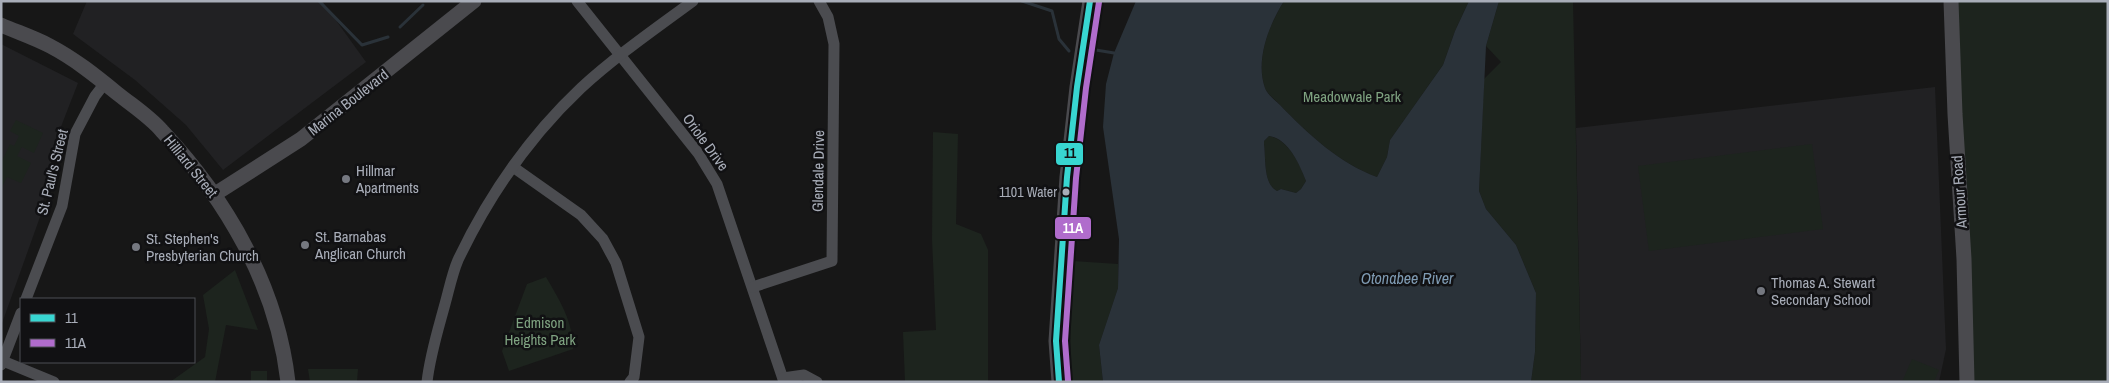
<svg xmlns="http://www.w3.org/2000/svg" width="2109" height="383" font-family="'Archivo Narrow',sans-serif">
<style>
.built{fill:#212123}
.green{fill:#1d241e}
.water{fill:#2a3239;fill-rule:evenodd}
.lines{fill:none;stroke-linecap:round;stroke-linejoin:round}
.stream{stroke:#2a3239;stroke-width:3}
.street{stroke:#4b4c50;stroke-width:11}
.secondary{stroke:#4a4a4e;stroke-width:15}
.bus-1-casing{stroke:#111113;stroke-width:10}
.bus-2-casing{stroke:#111113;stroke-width:10}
.bus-1{stroke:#38d6d1;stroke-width:6}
.bus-2{stroke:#b06ccc;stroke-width:6}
.poi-dot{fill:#757880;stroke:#111113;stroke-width:2}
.bus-dot{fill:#a8adb8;stroke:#111113;stroke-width:2}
.labels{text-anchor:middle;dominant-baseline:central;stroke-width:5;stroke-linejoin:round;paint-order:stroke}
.bus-label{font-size:14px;fill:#a8adb8;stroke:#111113;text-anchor:end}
.park-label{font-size:15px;fill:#7fa381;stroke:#111113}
.street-label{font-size:15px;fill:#a8adb8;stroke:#111113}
.poi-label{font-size:15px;fill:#a8adb8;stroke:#111113;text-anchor:start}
.water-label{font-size:16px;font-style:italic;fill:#7f9bb3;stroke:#111113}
.line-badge{stroke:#111113;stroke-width:2}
.badge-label{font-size:14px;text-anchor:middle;font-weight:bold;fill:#fff}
.pale-badge-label{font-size:14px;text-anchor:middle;font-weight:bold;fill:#111}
</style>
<rect width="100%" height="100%" fill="#171717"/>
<g class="built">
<polygon points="87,1 322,1 366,62 223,170 186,125 135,80 73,34"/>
<polygon points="1,44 78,83 55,142 40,217 1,326"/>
<polygon points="1935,87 1946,349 1939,382 1581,382 1576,128"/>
</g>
<g class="green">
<path d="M 1284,1 L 1469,1 L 1455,31 L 1443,65 L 1390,140 L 1387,157 L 1377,177 C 1339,163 1308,134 1280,105 C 1276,100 1267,94 1265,88 C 1255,60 1269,25 1284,1 Z"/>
<polygon points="1499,1 1573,1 1581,382 1531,382 1535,352 1536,293 1516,245 1486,209 1479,191 1484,79 1501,62 1486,46"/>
<polygon points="1955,1 2108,1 2108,382 1968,382"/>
<polygon points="16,120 43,133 34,153 22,147 17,156 31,163 21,183 7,177 1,189 1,163 10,144 14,146 19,136 10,131"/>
<polygon points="933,132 958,134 956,224 981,234 988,250 988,382 905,382 903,332 936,330 932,239"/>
<path d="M 1269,136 C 1288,139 1300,164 1306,181 L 1301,189 L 1296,193 L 1281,189 L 1277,191 C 1263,184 1266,157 1264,144 L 1264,141 Z"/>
<polygon points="1812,144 1823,229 1649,251 1638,166"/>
<polygon points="1073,261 1118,264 1118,288 1099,345 1103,382 1071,382 1070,316"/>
<polygon points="235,270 258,330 226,325 215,382 170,382 205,357 209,329 203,295"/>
<path d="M 546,277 C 560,301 573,321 573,349 L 509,371 L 502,351 L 527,284 Z"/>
<polygon points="1912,359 1939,370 1934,382 1902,382"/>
<polygon points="308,369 358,369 357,382 310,382"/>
<rect x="251" y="371" width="16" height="11"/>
</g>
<path class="water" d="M 1136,1 L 1284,1 C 1269,25 1255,60 1265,88 C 1267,94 1275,100 1280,105 C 1308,134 1339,163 1377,177 L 1387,157 L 1390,140 L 1443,65 L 1455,31 L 1469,1 L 1499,1 L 1486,46 L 1479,191 L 1486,209 L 1516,245 L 1536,293 L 1535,352 L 1531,382 L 1103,382 L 1099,345 L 1118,288 L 1119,239 L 1103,127 L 1106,84 L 1114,53 ZM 1269,136 C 1288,138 1300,165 1306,181 L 1301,189 L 1296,193 L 1281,189 L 1277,191 C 1263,184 1266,157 1264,144 L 1264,141 Z"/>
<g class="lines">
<g class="stream">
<polyline points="319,1 362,45 388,37"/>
<polyline points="1022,1 1052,11 1059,39 1069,51"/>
<polyline points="400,27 423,5"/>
<polyline points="1096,50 1114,53"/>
</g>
<g class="street">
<polyline points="577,1 698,153 717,184 784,382"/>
<polyline points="513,167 581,215 603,239 616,263 639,337 634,377 630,382"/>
<polyline points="753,287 832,261 834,44 828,17 819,1"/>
<polyline points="26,299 62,206 75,134 95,96 105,83"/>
<polyline points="3,361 54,382"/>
<polyline points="1,365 21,313"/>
<polyline points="783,378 804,375 817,382"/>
<path d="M 427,382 C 430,355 438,330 445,304 C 449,290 452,274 458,260 C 488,197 530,136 581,88 C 616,56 655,29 693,1"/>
</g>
<g class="secondary">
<polyline points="1951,1 1955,114 1964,259 1967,382"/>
<path d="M 1,25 C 17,32 35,38 50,46 C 75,59 97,77 118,94 C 133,106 150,117 162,131 C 227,200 277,286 288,382"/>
<polyline points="215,194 301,139 474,1"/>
<polyline points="1059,382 1056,341 1067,177 1077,87 1090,1"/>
</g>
<g class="bus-1-casing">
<polyline id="bus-1" points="1059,382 1056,341 1067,177 1077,87 1090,1"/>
</g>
<g class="bus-2-casing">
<polyline id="bus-2" points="1068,381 1065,341 1076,178 1086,88 1099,2"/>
</g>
<use href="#bus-1" class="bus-1"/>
<use href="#bus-2" class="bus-2"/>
</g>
<g class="poi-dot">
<circle cx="346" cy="179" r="5"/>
<circle cx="305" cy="245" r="5"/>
<circle cx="136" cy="247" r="5"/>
<circle cx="1761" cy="291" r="5"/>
</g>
<circle class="bus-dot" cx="1066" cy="192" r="4.5"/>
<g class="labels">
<g class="bus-label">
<text x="1057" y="192">1101 Water</text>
</g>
<g class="park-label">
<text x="1352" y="96">Meadowvale Park</text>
<text x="540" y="322">Edmison<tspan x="540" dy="17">Heights Park</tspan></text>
</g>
<g class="street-label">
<text transform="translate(348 102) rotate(-38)">Marina Boulevard</text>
<text transform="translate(706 142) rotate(54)">Oriole Drive</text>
<text transform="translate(191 166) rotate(51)">Hilliard Street</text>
<text transform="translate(818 171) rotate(-89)">Glendale Drive</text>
<text transform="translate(52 172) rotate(-76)">St. Paul's Street</text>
<text transform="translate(1959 192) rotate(-94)">Armour Road</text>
</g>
<g class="poi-label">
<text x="356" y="170">Hillmar<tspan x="356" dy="17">Apartments</tspan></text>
<text x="315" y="236">St. Barnabas<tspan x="315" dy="17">Anglican Church</tspan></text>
<text x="146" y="238">St. Stephen's<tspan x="146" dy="17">Presbyterian Church</tspan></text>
<text x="1771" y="282">Thomas A. Stewart<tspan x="1771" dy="17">Secondary School</tspan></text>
</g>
<g class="water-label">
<text x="1407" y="278">Otonabee River</text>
</g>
</g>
<g class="line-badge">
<rect x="1055" y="142" width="29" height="24" rx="5" fill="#38d6d1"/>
<rect x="1054" y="216" width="38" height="24" rx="5" fill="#b06ccc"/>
</g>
<g class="badge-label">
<text x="1073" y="233">11A</text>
</g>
<g class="pale-badge-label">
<text x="1070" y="158">11</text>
</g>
<rect width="2109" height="383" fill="none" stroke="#a8adb8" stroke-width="5"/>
<rect x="20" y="298" width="175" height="65" fill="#111113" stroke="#4d4f55"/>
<rect x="30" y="314" width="25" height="8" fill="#38d6d1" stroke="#4d4f55"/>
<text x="65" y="323" font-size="15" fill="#a8adb8">11</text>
<rect x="30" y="339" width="25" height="8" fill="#b06ccc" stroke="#4d4f55"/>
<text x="65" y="348" font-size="15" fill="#a8adb8">11A</text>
</svg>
